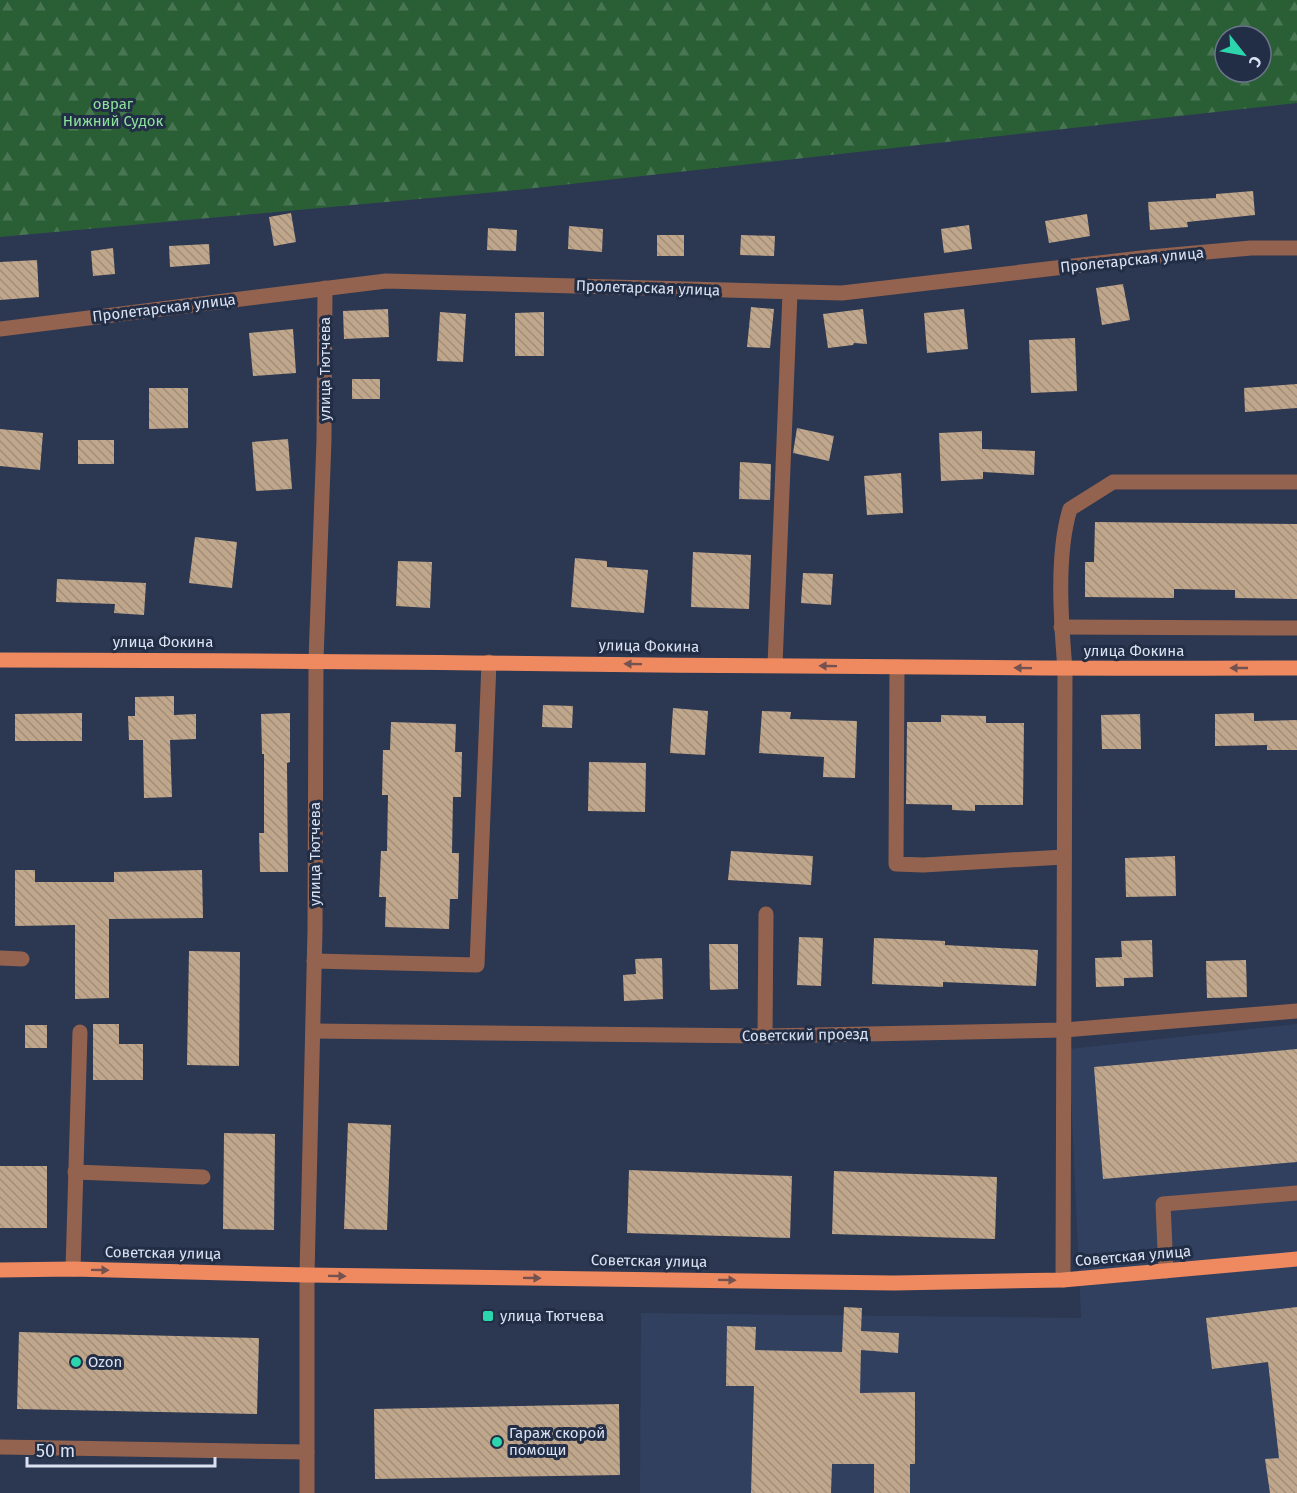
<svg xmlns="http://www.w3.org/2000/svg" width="1297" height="1493" font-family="'Fira Sans',sans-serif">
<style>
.built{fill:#324060}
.forest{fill:url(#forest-firs);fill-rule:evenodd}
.building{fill:url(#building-back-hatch)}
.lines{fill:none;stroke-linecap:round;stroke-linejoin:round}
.minor{stroke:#94634f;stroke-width:15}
.major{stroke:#ee8960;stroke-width:15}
.oneway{fill:#745250}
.poi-dot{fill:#2cd5ab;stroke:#222d46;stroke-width:2}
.labels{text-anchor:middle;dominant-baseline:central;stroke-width:6;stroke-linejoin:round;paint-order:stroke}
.park-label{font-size:15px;fill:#8de29a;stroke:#222d46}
.street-label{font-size:15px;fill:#dae2f2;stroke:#222d46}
.poi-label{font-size:15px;fill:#dae2f2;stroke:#222d46;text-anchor:start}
</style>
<defs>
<pattern id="forest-firs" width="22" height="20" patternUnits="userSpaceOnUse" patternTransform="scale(1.5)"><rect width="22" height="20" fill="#2a5f35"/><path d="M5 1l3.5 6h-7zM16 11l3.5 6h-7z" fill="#487653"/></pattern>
<pattern id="building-back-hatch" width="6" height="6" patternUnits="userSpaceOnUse" patternTransform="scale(1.5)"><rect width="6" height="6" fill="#c0a68b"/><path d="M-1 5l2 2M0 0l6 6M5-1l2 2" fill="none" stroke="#a08e7a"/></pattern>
</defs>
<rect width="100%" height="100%" fill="#2c3751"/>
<polygon class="built" points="1297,1024 1297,1493 640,1493 641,1313 1081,1318 1069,1049"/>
<path class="forest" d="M 0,0 L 1297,0 L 1297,103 L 517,190 L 0,237 ZM 1225,36 L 1261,36 L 1261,72 L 1225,72 Z"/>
<g class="building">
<polygon points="1253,191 1255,215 1187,222 1188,227 1150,230 1148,202 1216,198 1216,194"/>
<polygon points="291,213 296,242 274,246 269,217"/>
<polygon points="1087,214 1090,236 1049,243 1045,221"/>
<polygon points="969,225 972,249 944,253 941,229"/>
<polygon points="569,226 603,229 602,252 568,249"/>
<polygon points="488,228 517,230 516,251 487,250"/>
<rect x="657" y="235" width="27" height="21"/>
<polygon points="741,235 775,236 774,256 740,255"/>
<polygon points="209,244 210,264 170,267 169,246"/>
<polygon points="113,248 115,274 93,276 91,251"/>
<polygon points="37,260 39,297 0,300 0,262"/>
<polygon points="1123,284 1130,320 1102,325 1096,288"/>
<polygon points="751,307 774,309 770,348 747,347"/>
<polygon points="388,309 389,337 344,339 343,311"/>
<polygon points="863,309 867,344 854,343 853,345 828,348 823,314"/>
<polygon points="964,309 968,349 927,353 924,313"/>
<polygon points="440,312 466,314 463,362 437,361"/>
<polygon points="544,312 544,356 515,356 515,313"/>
<polygon points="293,329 296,373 253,376 249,333"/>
<polygon points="1075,338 1077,391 1031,393 1029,340"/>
<rect x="352" y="379" width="28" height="20"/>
<polygon points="1297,384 1297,408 1245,412 1244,388"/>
<polygon points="149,388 188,388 188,428 149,429"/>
<polygon points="797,428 834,436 829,461 793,453"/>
<polygon points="0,429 43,433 40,470 0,466"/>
<polygon points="982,431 982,449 1035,451 1034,475 983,472 983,479 941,481 939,433"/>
<polygon points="288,439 292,489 256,491 252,442"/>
<rect x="78" y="440" width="36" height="24"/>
<polygon points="740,462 771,464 770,500 739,499"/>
<polygon points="901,473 903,513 867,515 864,476"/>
<polygon points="1095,522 1297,524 1297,599 1235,598 1235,590 1174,589 1174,598 1085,597 1085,562 1094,562"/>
<polygon points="195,537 237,542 232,588 189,583"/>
<polygon points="693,552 751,555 749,609 691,607"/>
<polygon points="575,558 607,561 607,567 648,570 644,613 571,607"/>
<polygon points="398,561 432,562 430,608 396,606"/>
<polygon points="803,573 833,574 831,605 801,603"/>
<polygon points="57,579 146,583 144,615 114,613 115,604 56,602"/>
<polygon points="174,696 174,715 196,714 196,739 170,740 172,797 144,798 143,740 129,740 128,716 135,716 135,697"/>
<polygon points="543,705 573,706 572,728 542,727"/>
<polygon points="673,708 708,711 705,755 670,753"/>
<polygon points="762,711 791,712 790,719 857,721 855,778 823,777 824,757 759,753"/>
<polygon points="82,713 82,741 15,741 15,714"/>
<polygon points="290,713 290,762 287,763 288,872 260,872 259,833 264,833 264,754 262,754 261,714"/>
<polygon points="1254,713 1254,721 1297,720 1297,750 1267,750 1267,745 1215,746 1215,714"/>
<polygon points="1140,714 1141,749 1102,749 1101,715"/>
<polygon points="941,715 986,716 986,723 1024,723 1023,805 975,805 975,811 952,810 952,805 906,804 907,722 941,722"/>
<polygon points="391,722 456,724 455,752 462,752 461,797 453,797 452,853 459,853 458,899 450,899 449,929 385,927 386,897 379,897 381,851 387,851 388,795 382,795 383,750 390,750"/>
<polygon points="589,762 646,763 645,812 588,811"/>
<polygon points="731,851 813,856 811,885 728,880"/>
<polygon points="1175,856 1176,896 1126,897 1125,858"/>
<polygon points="15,870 35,870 35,882 114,882 114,872 202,870 203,918 109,919 109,998 75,999 75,925 15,926"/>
<polygon points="799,937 823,938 821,986 797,985"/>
<polygon points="874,938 945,941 945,945 1038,950 1036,986 943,982 943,987 872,984"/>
<polygon points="1152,940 1153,977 1124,978 1124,986 1096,987 1095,958 1122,957 1121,941"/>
<polygon points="709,944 738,944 738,989 710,990"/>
<polygon points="189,951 240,952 239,1066 187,1065"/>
<polygon points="662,958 663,999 624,1001 623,975 636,974 635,959"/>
<polygon points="1246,960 1247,997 1207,998 1206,961"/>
<polygon points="93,1024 119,1024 119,1044 143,1044 143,1080 93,1080"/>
<rect x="25" y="1025" width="22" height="23"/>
<polygon points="1297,1049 1297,1162 1103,1179 1094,1067"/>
<polygon points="348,1123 391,1125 387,1230 344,1229"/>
<polygon points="224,1133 275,1134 274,1230 223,1229"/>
<rect x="0" y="1166" width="47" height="62"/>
<polygon points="629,1170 792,1176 790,1238 627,1233"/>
<polygon points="834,1171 997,1177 995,1239 832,1234"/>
<polygon points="844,1307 862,1308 861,1331 899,1333 898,1353 861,1350 860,1393 915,1392 915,1464 910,1464 910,1493 874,1493 874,1464 832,1464 831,1493 751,1493 754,1386 726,1386 727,1326 756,1327 755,1350 842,1352"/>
<polygon points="1297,1307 1297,1493 1270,1493 1265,1459 1279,1458 1268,1362 1212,1369 1206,1318"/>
<polygon points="19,1332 259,1338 257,1414 17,1409"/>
<polygon points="619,1404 620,1475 375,1479 374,1409"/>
</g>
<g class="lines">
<g class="minor">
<polyline points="0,329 386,281 842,293 1150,257 1251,248 1297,248"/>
<polyline points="1061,627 1297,628"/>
<polyline points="775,665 790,293"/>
<polyline points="897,667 896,864 923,865 1064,857"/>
<polyline points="0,958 22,959"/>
<polyline points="314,961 477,965 489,662"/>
<polyline points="313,1031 765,1036 1064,1030 1297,1011"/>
<polyline points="765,1036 766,914"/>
<polyline points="75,1172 203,1177"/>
<polyline points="73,1269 80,1032"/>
<polyline points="1166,1271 1163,1204 1297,1193"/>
<path d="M 1063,1280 L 1065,669 C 1061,622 1056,554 1070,509 L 1113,482 L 1297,482"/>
<polyline points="0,1447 307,1452"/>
<polyline points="307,1493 307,1275 315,930 316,660 324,440 325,288"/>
</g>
<g class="major">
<path d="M 0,660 C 432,660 865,670 1297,668"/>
<polyline points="0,1270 73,1269 307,1275 894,1283 1063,1280 1297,1259"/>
</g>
</g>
<defs><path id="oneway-solid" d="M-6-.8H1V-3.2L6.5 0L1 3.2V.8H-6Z" transform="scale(1.5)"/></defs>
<g class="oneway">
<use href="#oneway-solid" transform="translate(633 664) rotate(-179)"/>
<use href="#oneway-solid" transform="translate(828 666) rotate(-179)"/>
<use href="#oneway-solid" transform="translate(1023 668) rotate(-179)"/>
<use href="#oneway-solid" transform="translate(1239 668) rotate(180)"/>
<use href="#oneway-solid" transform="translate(100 1270) rotate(1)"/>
<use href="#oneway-solid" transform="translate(337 1276) rotate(1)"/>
<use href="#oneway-solid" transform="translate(532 1278) rotate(1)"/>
<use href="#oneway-solid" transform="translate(727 1280) rotate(1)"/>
</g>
<g class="poi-dot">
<rect x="482" y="1310" width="12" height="12" rx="3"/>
<circle cx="76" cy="1362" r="6"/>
<circle cx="497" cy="1442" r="6"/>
</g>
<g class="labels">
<g class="park-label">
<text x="113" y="104">овраг<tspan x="113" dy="17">Нижний Судок</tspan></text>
</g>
<g class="street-label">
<text transform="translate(1132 260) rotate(-6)">Пролетарская улица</text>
<text transform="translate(648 288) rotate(2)">Пролетарская улица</text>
<text transform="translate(164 308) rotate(-7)">Пролетарская улица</text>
<text transform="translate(325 369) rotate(-90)">улица Тютчева</text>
<text x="163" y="642">улица Фокина</text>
<text transform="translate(649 646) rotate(1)">улица Фокина</text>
<text x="1134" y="651">улица Фокина</text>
<text transform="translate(315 854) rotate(-90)">улица Тютчева</text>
<text transform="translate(805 1035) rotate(-1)">Советский проезд</text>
<text transform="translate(163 1253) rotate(1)">Советская улица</text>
<text transform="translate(1133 1256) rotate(-5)">Советская улица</text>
<text transform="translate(649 1261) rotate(1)">Советская улица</text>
</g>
<g class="poi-label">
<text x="500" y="1316">улица Тютчева</text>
<text x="88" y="1362">Ozon</text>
<text x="509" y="1433">Гараж скорой<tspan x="509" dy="17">помощи</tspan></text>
</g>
</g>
<g transform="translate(1243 54) rotate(121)"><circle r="28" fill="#222d46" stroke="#6c758b" stroke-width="1.5"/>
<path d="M0-4.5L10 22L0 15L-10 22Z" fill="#2cd5ab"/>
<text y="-9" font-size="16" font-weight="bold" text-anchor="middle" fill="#dae2f2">С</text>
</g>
<path d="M27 1457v9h188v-9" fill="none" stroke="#dae2f2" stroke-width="3"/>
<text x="36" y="1457" font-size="18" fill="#dae2f2" stroke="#222d46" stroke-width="4.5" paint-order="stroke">50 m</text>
</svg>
